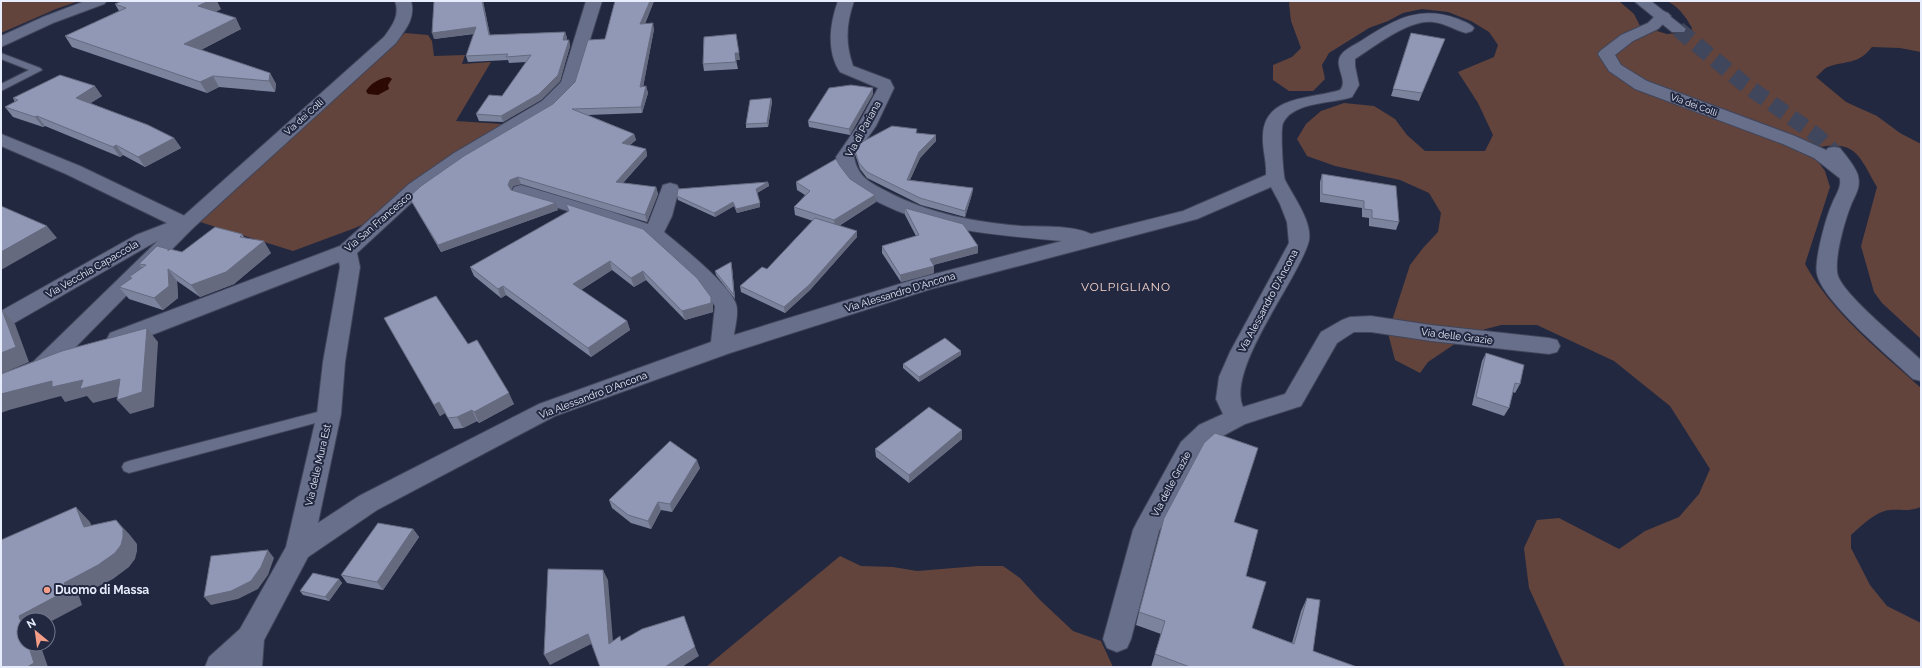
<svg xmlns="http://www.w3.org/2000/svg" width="1922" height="668" viewBox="0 0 1922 668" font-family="Raleway,sans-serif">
	<rect width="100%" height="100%" fill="#222840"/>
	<path fill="#62443c" d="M1,1H79L56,9L1,33Z
		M1291,1H1619L1634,14L1640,26L1667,34L1691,32L1692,28C1686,17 1678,6 1667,1H1921V52L1900,48L1872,47C1858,65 1847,60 1828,67C1824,68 1820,74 1816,77L1846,102L1877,116L1900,133L1921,144V339L1882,303L1874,292L1861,246L1877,187C1858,154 1856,139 1813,148V155L1825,171L1830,187L1805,264C1833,314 1879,350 1921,388V507C1908,512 1903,509 1890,510C1876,511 1861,526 1851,535V548L1870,585L1887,606L1921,623V667H1565L1529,588L1524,548L1537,520L1559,518L1619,549L1645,531L1679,517L1699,494L1710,469L1670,406L1614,361L1537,325H1501L1471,333L1428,362L1420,373L1395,360L1388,333L1410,265L1423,248L1438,232L1441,213L1429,193L1400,180L1335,166L1307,156L1297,139L1306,124L1321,111L1344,103L1374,106L1395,119L1407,135L1425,151H1485L1493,135L1478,103L1458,72L1494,57L1498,45L1489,32L1471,21L1448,12L1422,9L1403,13L1388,21L1369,28L1329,53L1322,65L1325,79L1313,91H1289L1273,80V65L1292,57L1301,48L1291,21L1289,3Z
		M405,33L428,35L432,41L434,56L465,55L462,64L491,62L456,121L502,124V126L373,220L355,228L293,251L200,222Z
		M840,556L861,566L893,567L917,571L978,566H1003L1020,578L1040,600L1073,631L1101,641L1113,667H706Z"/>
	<path fill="#2d0903" d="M389,77L392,79L388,85L389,89L378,95L368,94L366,91C371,83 380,78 389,77Z"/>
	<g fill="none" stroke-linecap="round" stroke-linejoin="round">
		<path stroke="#40465c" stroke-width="16" stroke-dasharray="16 8" stroke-linecap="butt" d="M1678,29L1743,83L1816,135L1834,152"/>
		<defs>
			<path id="service" d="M1,53L40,68L42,70L1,91V84L29,70L1,59Z
				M329,409L334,410L336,414L334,418L129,473L124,471L122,467L124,463L129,461Z"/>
			<path id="minor" d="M586,1H602L575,88L554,109L466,161L423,192L357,253L360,267L345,362L341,414L318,523L359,496L539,404L711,342L715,306L700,286L646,237L595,219L514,195L512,191L514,187L521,185L528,187L609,211L648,224L663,185L670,183L677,185L679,189L672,216L664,232C681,246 730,285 736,304C739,312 735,327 734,335L919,278L1062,241C999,235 938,232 880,203C859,193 840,182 836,157L858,125L878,88L840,72C826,51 830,23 838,1H854C846,24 845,43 853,66L890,80L894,88L876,126L854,157C858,178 871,183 888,192C930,214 975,222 1021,226C1041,227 1073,225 1091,234L1183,211L1266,175C1267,162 1262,149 1263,135C1264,95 1313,99 1340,90C1349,80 1333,66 1341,55C1346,48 1357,44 1364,39C1396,19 1420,5 1458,19C1464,22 1470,23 1474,28L1472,31L1466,33C1455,30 1445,23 1433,22C1409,19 1375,46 1355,59V66L1359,85L1352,97C1332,104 1294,101 1283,123C1280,130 1283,174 1285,180C1293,196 1315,225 1308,244C1296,282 1226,370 1243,407L1285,394L1321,332L1342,320L1350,317L1371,316L1431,325L1549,338L1557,340L1560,346L1557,352L1549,354L1431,341L1371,332H1354L1337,343L1301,406L1245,424L1217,439L1199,456L1159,531L1131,639L1127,648L1117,652L1107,648L1103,639L1133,530L1137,522L1181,442L1199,425L1223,414L1216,399L1219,377L1230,352L1289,243L1287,222L1280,204L1271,187L1197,219L931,289L730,353L555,416L377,510L308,557L264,640L262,667H205L209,657L240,629L286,547L317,414L323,362L340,267L339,262L126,345L118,347L110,345L107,339L110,333L340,246L409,184L454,153L542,101L561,82Z
				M1663,11L1668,13L1671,16L1658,29L1633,41L1615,55L1621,65L1647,81L1795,136L1826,150L1856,172L1858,176L1856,180L1849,182L1842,180L1814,158L1783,144L1635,89L1609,71L1598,54L1600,51L1621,35L1648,23L1658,13Z
				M1,134L80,166L193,220L196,224L193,228L171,234L150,245L9,326L1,329V311L136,235L167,223L66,174L1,146Z"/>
			<path id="tertiary" d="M85,1H107L104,4L53,23L1,47V36L43,17Z
				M395,1H411C416,18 405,30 396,43L193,228L49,374L1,393V375L33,362L179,220L384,37C393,25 400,15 395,1Z
				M1634,1H1651L1686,29L1684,32H1672Z
				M1834,147L1840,148C1846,156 1856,167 1858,176C1861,188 1855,195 1851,205C1845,220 1833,261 1838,276C1845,296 1903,343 1921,360V381L1913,379C1891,358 1823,302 1817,274C1814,261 1826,217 1832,204C1836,194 1843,186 1839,175C1836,167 1829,159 1825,152L1828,148Z"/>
		</defs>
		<use href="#service" stroke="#41455a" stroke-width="2"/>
		<use href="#minor" stroke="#41455a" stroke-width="2"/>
		<use href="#tertiary" stroke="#41455a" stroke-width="2"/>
		<use href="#service" fill="#676f8b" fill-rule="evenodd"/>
		<use href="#minor" fill="#676f8b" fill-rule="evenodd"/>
		<use href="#tertiary" fill="#676f8b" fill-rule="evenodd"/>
	</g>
	<path fill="#7c839d" d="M483,1L490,35L565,32L567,38L566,40H569L570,46L560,81L541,100L503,122L479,121L476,114L502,96L526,62L509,63L508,60L468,62L466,56L474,34L434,39Z
		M615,1H654L645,24L654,29L643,87L646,86L648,93L642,113L588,115L634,134L636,140L630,145L646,149L647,156L623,183L656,187L658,194L647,222L521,184L513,186L511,190L558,210L441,252L413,204L409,197L553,104L575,82L605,39Z
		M115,4L221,9L215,12L241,29L201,50L270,73L276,84L275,92L219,87L207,93L72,47L65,36L119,11Z
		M1411,33L1442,46L1419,101L1391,96Z
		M704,37L740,60H736L738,69L704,71L703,64Z
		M873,88V94L850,135L809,127L808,121Z
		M102,96L90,103L174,138L181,148L145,167L123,155L120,157L45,126L43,127L13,117L5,107L15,102L13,98Z
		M771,98L772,102L768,127L746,128V124Z
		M918,133L936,135V141L920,158L910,180L973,188L972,194L965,217L921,205L867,178L860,169L856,157L855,151Z
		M840,166L850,179L876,202L839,226L857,231V237L810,290L785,313L741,292L740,286L767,269L813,221L795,215L794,207L805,195L797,190L796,182Z
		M1322,174L1399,222L1396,230L1369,226V218L1362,217V208L1320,202V182Z
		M768,182L769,186L757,193L760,207L737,213L734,206L715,217L678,200L677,196Z
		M566,204L711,297L713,306V312L685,320L646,280L634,287L612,270L581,290L627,321L630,330L591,357L506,295L501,298L474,276L470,267L569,211Z
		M905,208L978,253L933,265L934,273L901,282L882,253V246L916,236L905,215Z
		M242,234L244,237L271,253L234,284L200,297L177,281L178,298L163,310L129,299L119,287L131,279L129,277L142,268L139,264L169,250L182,252Z
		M731,262L732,267L735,299L716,275L715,271Z
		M384,318L468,344L514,404L479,423L477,421L463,428L454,429L445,413L440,416Z
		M1486,353L1520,384L1515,393L1513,392L1509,408L1504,416L1472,405L1482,361Z
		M961,355L919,382L903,368V364Z
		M962,430V439L909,483L876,457L875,449Z
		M700,468L672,512L661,510L651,529L631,523L612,508L609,500Z
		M1234,522L1246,576L1252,628L1292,643L1301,611L1307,598L1313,651L1357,667H1151L1161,634L1136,625L1139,612Z
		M413,529L419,537L383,590L347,583L341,575Z
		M339,579L342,583L329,601L303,595L300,591Z"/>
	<path fill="#656a7f" d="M209,1H217L221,9L204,17L198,6Z
		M482,1H483L491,41L489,35Z
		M650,1H654L642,30L640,24Z
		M236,18L241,29L191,55L184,44Z
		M653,23L654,29L642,93L640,87Z
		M476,27L478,33L434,39L432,33Z
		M565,32L567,38L565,46L563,40Z
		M569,40L570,46L560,81L541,100L503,122L501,116Z
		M735,53H739L740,60H736Z
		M270,73L276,84L275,92L269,81Z
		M213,76L219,87L207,93L200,82Z
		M95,86L102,96L83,108L76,98Z
		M646,86L648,93L642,113L641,107Z
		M873,88V94L850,135L849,129Z
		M771,98L772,102L768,127L767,123Z
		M37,116L45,126L43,127L35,117Z
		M634,134L636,140L624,150L622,143Z
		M936,135V141L920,158L907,186V180L919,152Z
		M174,138L181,148L145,167L138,157Z
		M116,145L123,155L120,157L113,147Z
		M646,149L647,156L618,188L616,182Z
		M518,177L521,184L513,186L511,192L508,185L510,180Z
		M768,182L769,186L757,193L756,189Z
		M656,187L658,194L647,222L645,215Z
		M973,188L972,194L965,217V211Z
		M875,195L876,202L835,228L834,220Z
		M733,202L734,206L715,217L714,213Z
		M556,203L558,210L441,252L438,245Z
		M760,203V207L737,213L736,209Z
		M47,226L57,238L1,270V252Z
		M857,231V237L810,290L785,313L784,307Z
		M264,241L271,253L234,284L200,297L191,285Z
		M978,246V253L930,266V259Z
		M610,261L612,270L576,293L573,284Z
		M731,262L732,267L735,299L734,295Z
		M934,266V273L901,282L900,275Z
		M168,269L177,281L178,298L163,310L154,298Z
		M643,271L646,280L634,287L631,278Z
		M503,286L506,295L501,298L498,289Z
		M711,297L713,306V312L685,320L682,311Z
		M2,310L15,324L29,362L1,374Z
		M627,321L630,330L591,357L588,348Z
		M147,328L158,342L154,407L130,414L117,400Z
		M961,351V355L919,382V377Z
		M120,379L132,393L93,403L87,396L65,402L61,396L9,410L1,413V394L52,381Z
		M509,393L514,404L479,423L474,412Z
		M439,402L445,413L440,416L434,405Z
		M472,410L477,421L463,428L457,417Z
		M962,430V439L909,483V475Z
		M697,460L700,468L672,512L670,504Z
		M658,502L661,510L651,529L648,521Z
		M76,507L90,522L98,541L84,527Z
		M116,520L130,535L137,544V551L135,559L129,567L113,579L79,596L82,605L48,623V620H24V632L19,616L64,583Z
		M413,529L419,537L383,590L377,582Z
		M268,550L274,558L268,575L258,589L238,599L211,605L204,597Z
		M603,570L608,580L614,654L609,644Z
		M339,579L342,583L329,601L325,597Z
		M588,634L593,643L550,665L544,655Z
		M28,644H40L48,667H27Z
		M695,647L699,656L682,667H665Z"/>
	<path fill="#9098b6" stroke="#656a7f" d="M122,1H209L198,6L236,18L184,44L270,73L269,81L213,76L200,82L65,36L126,8L115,4Z
		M434,1H482L489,35L565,32L563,40H569L558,75L539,94L501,116L476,114L489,95L502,96L531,55L506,57L508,54L466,56L476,27L432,33Z
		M615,1H650L640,24L653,23L640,87L646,86L641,107L572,109L634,134L622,143L646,149L616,182L656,187L645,215L518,177L510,180L508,185L511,190L556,203L438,245L409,197L421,186L464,156L553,104L575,82L588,40L605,39Z
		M1411,33L1445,39L1422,93L1393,89Z
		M736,34L739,53H735L736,62L703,64L704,37Z
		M60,75L95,86L76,98L148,125L174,138L138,157L116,145L113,147L37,116L35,117L5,107L18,100L13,98Z
		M851,85L873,88L849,129L808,121L829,88Z
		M771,98L767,123L746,124L750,100Z
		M892,126L917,129L916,133L936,135L919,152L907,180L973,188L965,211L920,198L867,172L859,163L855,151L862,142Z
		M836,159L840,166L850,179L875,195L834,220L794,207L810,191L796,182Z
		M1322,174L1396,186L1399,222L1372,218V210L1364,209V201L1322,194Z
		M768,182L756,189L760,203L736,209L733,202L714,213L677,196L678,189Z
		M566,204L643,229L697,278L711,297V303L682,311L643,271L631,278L610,261L573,284L627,321L588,348L503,286L498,289L470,267L569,211Z
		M1,206L47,226L1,252Z
		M905,208L963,224L978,246L930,259L934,266L900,275L882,246L919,235Z
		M815,218L857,231L809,285L784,307L740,286L762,267L767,269Z
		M215,227L242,234L240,237L264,241L226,272L191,285L168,269L169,286L154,298L119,287L132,278L129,277L146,265L139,264L157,246L168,249V251L170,249L182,252Z
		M731,262L734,295L715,271Z
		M436,296L468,344L477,340L509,393L474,412L472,410L457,417L448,418L439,402L434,405L384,318Z
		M1,310H2L16,347L1,353Z
		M147,328L142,392L117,400L120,379L80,389L83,380L52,387V381L1,394V374L62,351Z
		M945,338L961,351L919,377L903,364Z
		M1486,353L1524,365L1520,384L1515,383L1509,408L1476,397Z
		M929,407L962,430L909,475L875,449Z
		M1215,433L1258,448L1234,522L1258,530L1246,576L1266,582L1252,628L1294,644L1307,598L1320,600L1313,651L1357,667H1190L1155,654L1165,621L1139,612L1164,518L1204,443Z
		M670,441L697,460L670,504L658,502L648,521L628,515L609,500Z
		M76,507L84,527L116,520L123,529V537L121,545L115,553L98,565L64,583L66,591L19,616L24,632V644H28L34,663L27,667H1V540Z
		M378,523L413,529L377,582L341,575Z
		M268,550L261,567L251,581L231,591L204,597L211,556Z
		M548,569L603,570L609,644L620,636L621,641L642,629L684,616L695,647L665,667H600L588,634L544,655Z
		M313,573L339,579L325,597L300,591Z
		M222,664L221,667H218Z"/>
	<circle fill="#f49e88" stroke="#222840" stroke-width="1.5" cx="47" cy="590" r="4"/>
	<g text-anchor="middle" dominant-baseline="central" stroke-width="4" stroke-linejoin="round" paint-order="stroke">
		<g font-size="9" fill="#e8edfd" stroke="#222840">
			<text transform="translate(1694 105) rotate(20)">Via dei Colli</text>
			<text transform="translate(304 117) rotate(-42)">Via dei Colli</text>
		</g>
		<g font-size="10" fill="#e8edfd" stroke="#222840">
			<text transform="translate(863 129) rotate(-61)">Via di Pariana</text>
			<text transform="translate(378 222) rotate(-41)">Via San Francesco</text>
			<text transform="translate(92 269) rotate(-30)">Via Vecchia Capaccola</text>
			<text transform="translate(900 292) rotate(-17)">Via Alessandro D'Ancona</text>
			<text transform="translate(1268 301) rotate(-62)">Via Alessandro D'Ancona</text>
			<text transform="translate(1457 336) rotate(7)">Via delle Grazie</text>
			<text transform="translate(593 395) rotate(-21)">Via Alessandro D'Ancona</text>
			<text transform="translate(318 465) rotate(-77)">Via delle Mura Est</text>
			<text transform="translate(1171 484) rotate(-62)">Via delle Grazie</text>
		</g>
		<g font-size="12" letter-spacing="1" fill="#f5d3ca" stroke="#222840">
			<text x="1126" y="287">VOLPIGLIANO</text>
		</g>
		<g font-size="12" font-weight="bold" fill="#e8edfd" stroke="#222840" text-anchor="start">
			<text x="55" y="590">Duomo di Massa</text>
		</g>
	</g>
	<rect width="1922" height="668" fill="none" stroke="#e8edfd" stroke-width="4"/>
	<g transform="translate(36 632) rotate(331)"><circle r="19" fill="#222840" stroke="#71778c"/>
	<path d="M0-3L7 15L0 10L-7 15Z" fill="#f49e88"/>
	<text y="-6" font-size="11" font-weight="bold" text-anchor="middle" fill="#e8edfd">N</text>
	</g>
</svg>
